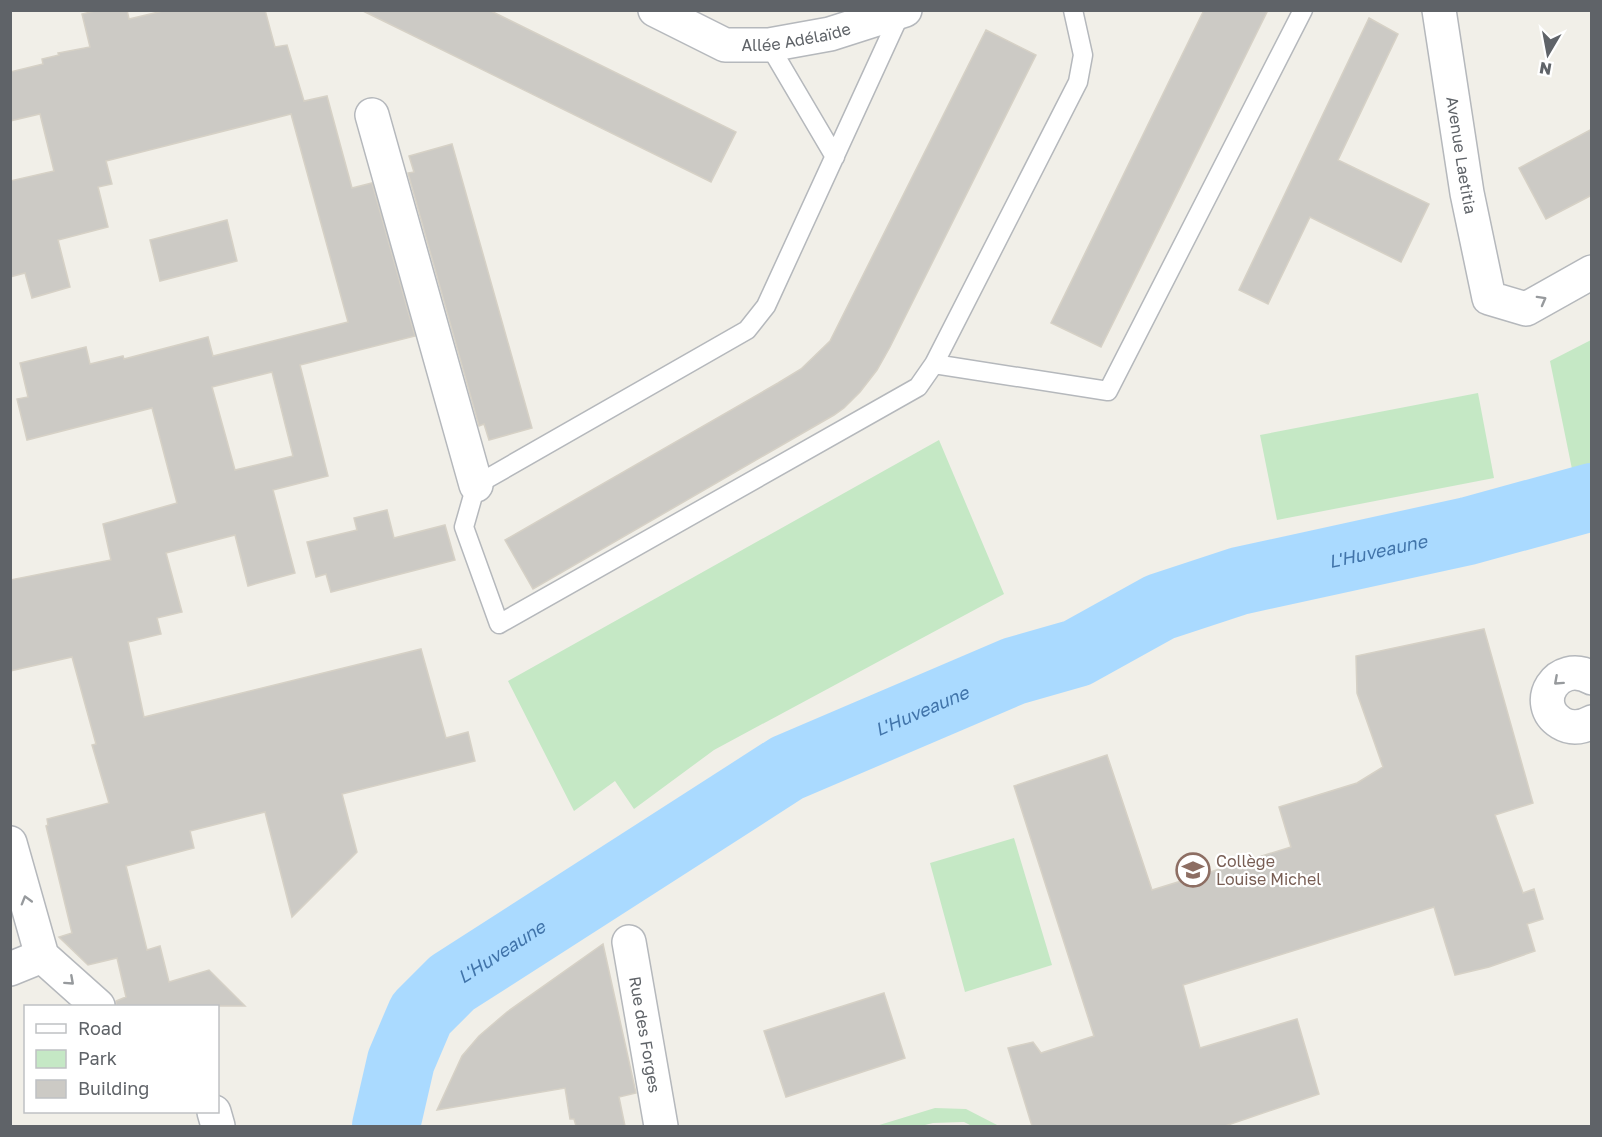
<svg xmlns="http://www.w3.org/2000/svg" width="1602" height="1137" viewBox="0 0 1602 1137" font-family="'Golos Text',sans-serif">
	<rect width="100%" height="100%" fill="#f1efe8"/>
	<path fill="#c5e8c5" d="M1591,340V465L1572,469L1550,361Z
		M1478,393L1494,478L1277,520L1260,435Z
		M939,440L1004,594L714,750L634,809L615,781L574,811L508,681Z
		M1014,838L1052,965L965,992L930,863Z
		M935,1108L966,1109L999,1126H972L964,1122L933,1123L921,1126H876Z"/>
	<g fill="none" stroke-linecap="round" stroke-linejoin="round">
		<path stroke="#aadaff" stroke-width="68" id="s1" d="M386,1126L401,1061L421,1014L452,983L787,768L1014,671L1077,653L1160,607L1239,581L1468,531L1592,497"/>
	</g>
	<path fill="#cccac5" stroke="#d6d1c6" stroke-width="1.5" fill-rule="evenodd" d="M99,10H127L129,19L167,10H265L275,47L287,45L304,101L327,96L352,188L372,183L415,336L300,365L328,476L273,490L295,573L248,586L235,535L166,553L182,612L157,618L161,634L128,642L144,717L421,649L446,738L468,732L475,761L342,794L357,852L292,917L265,812L190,831L194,848L126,866L147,950L160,946L169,982L209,970L245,1006H116V1001L126,997L117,958L88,965L59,937L72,933L46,826L48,825L47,819L109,803L92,745L96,744L72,657L10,671V580L111,560L103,524L177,503L152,408L27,440L17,399L28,397L20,363L86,347L90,364L123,356L124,359L208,337L213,356L348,322L291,114L106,161L112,184L98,187L108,227L58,240L70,287L32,298L25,273L10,277V181L54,171L40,114L10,121V72L43,64L42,59L59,55L58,53L90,47L82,14ZM272,372L293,456L235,470L212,387Z
		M361,10H489L736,132L711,182Z
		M1204,10H1268L1101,347L1051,323Z
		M1369,18L1398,34L1338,160L1429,204L1401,262L1310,217L1268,304L1239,290Z
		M986,30L1036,55L890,347L877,370L860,392L844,408L834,415L533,589L505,540L778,383L801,369L830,341Z
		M1592,129V195L1546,219L1519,168Z
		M452,144L532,428L489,440L484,424L479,426L408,173L414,172L409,156Z
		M227,220L237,261L160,281L150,240Z
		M387,510L394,538L445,525L455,560L331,592L326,574L316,577L307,542L357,530L354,518Z
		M1484,629L1533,803L1495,815L1523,893L1534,889L1543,919L1527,924L1535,951L1489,967L1455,975L1434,907L1183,985L1200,1048L1297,1019L1319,1094L1225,1126H1032L1008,1048L1033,1042L1041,1053L1094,1036L1014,786L1107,755L1152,890L1291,847L1279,807L1357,783L1383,767L1357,693L1356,656Z
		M603,944L636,1093L619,1097L625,1126H576L574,1119H570L565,1088L437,1110L462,1056L479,1036L507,1012Z
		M884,993L905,1058L786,1097L764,1031Z"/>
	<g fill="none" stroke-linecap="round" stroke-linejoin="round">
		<defs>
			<path id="lane" d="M901,12L766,306L747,330L476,485L464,527L499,624L918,387L934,364L1078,82L1083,55L1073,10
				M769,45L835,157
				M934,364L1108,391L1303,10"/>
			<g id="street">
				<path id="s2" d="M655,10L725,45H769L830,34L905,10"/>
				<path id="s3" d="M1439,10L1467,193L1489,298L1526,309L1592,272"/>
				<path d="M372,115L476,485"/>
				<path d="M1592,678C1557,658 1530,704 1561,723C1571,729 1581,728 1592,722"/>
				<path d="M10,843L42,956L98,1006"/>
				<path id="s4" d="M629,942L661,1126"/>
				<path d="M10,969L42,956"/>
				<path d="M214,1112L218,1126"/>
			</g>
		</defs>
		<use href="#lane" stroke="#b5b8bc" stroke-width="21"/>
		<use href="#street" stroke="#b5b8bc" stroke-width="36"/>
		<use href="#lane" stroke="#fff" stroke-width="18"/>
		<use href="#street" stroke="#fff" stroke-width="33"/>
	</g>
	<defs><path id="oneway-chevron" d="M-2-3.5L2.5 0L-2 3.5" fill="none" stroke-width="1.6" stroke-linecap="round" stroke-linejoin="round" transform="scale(1.5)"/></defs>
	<g stroke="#979a9d">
		<use href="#oneway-chevron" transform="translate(1542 300) rotate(-29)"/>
		<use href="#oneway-chevron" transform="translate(1558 681) rotate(138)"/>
		<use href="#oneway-chevron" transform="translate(26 900) rotate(-106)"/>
		<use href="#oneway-chevron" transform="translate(70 981) rotate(42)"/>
	</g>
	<defs>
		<symbol id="school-ring" viewBox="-11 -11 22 22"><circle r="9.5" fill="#fff" stroke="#8d6e63" stroke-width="1.5"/><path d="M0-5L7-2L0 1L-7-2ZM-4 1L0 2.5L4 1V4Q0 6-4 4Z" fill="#8d6e63"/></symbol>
	</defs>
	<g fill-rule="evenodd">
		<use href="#school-ring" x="1174" y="851" width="38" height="38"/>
	</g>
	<g text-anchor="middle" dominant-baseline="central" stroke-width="4.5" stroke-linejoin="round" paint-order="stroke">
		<g font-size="16" fill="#5f6368" stroke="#fff">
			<text stroke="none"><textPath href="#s2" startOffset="150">Allée Adélaïde</textPath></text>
			<text stroke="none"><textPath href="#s3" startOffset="147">Avenue Laetitia</textPath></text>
			<text stroke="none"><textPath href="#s4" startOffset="94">Rue des Forges</textPath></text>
		</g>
		<g font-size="16" fill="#785e54" stroke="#fff" text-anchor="start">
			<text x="1216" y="861">Collège<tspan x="1216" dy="18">Louise Michel</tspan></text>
		</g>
		<g font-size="18" font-style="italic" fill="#4174aa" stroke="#fff">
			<text stroke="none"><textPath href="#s1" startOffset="1192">L'Huveaune</textPath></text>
			<text stroke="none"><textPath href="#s1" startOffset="706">L'Huveaune</textPath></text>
			<text stroke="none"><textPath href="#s1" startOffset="220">L'Huveaune</textPath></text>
		</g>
	</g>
	<rect width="1602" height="1137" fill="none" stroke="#5f6368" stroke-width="24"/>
	<rect x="24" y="1005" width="195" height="108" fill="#ffffff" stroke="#bfc1c3" stroke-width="1.5"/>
	<rect x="36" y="1024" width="30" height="9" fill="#ffffff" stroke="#bfc1c3" stroke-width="1.5"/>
	<text x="78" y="1035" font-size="18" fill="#5f6368">Road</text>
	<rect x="36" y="1050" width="30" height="18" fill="#c5e8c5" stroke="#bfc1c3" stroke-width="1.5"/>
	<text x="78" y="1065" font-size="18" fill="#5f6368">Park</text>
	<rect x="36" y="1080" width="30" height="18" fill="#cccac5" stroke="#bfc1c3" stroke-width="1.5"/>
	<text x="78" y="1095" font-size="18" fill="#5f6368">Building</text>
	<g transform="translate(1548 54) rotate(190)" stroke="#ffffff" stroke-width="4.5" paint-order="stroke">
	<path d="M0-4.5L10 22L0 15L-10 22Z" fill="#5f6368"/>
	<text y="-9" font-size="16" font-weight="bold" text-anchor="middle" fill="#5f6368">N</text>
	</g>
</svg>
